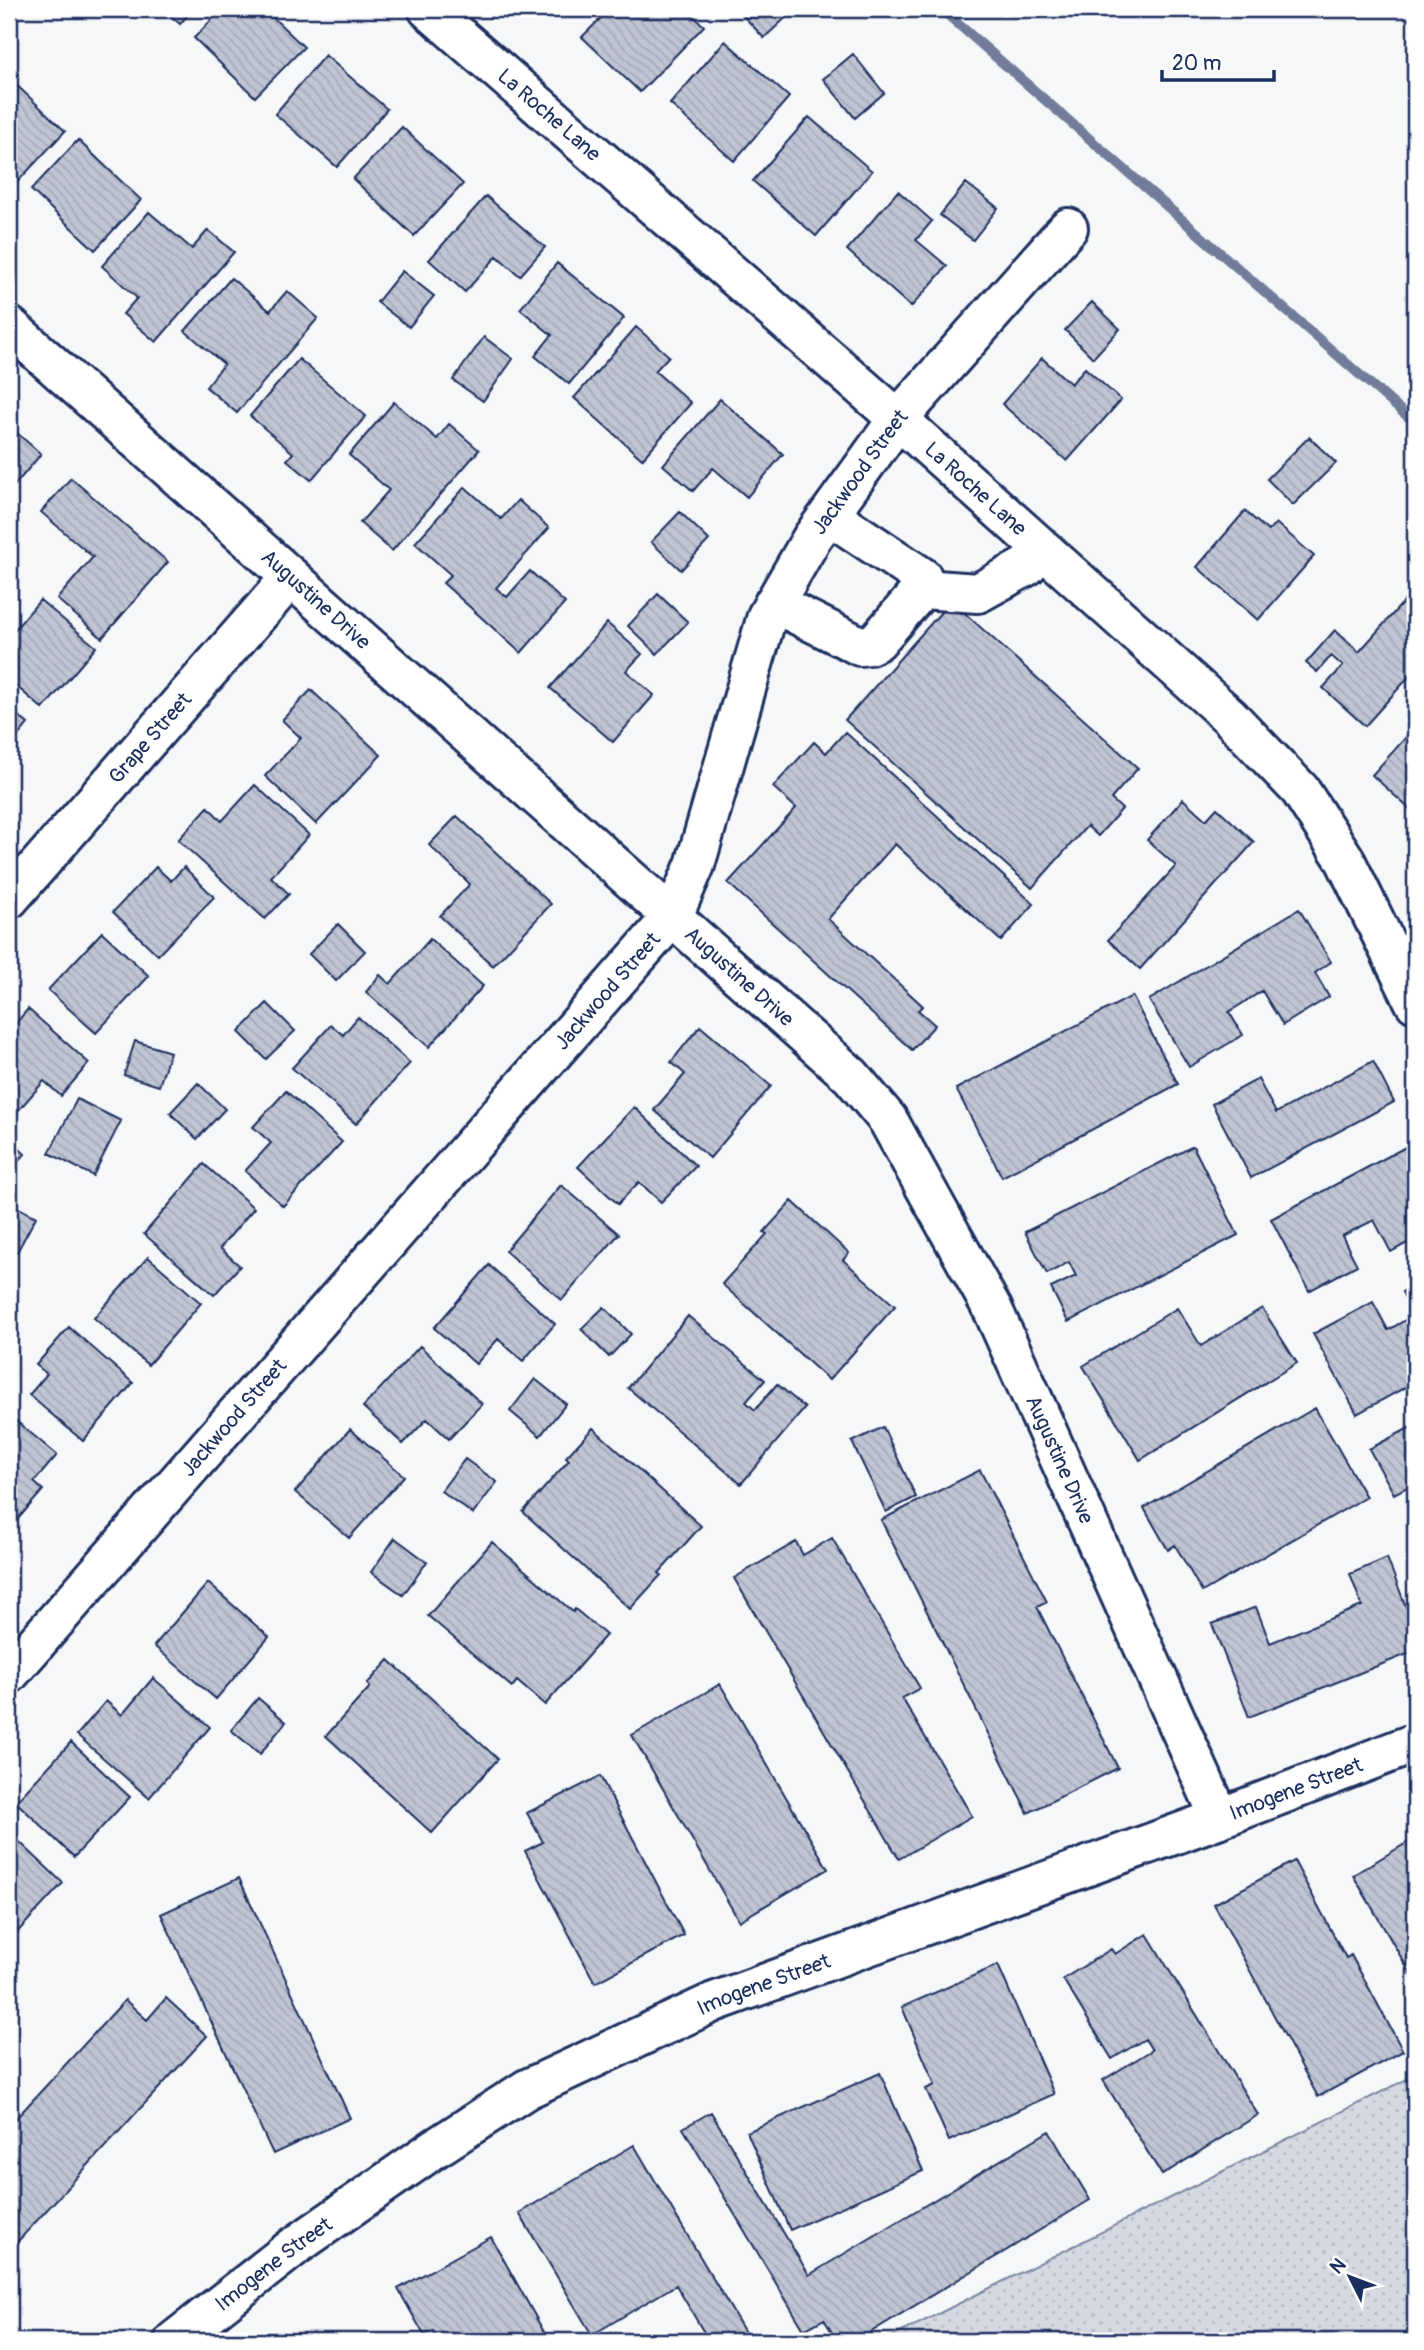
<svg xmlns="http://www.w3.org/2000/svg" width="1424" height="2350" viewBox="0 0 1424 2350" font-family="Pangolin,sans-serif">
	<defs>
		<pattern id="grass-dots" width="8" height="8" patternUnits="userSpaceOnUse" patternTransform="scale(1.75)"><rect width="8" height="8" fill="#d6d9e2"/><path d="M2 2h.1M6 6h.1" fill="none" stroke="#b7bbc4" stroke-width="1.8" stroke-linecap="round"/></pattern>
		<pattern id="building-back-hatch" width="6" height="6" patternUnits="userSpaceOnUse" patternTransform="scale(1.75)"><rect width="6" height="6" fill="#c0c4d3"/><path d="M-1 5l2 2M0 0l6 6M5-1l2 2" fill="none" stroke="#a4a9b8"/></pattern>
	</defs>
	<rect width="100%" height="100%" fill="#f6f7f9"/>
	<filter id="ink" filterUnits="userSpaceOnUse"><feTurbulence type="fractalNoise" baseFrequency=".0143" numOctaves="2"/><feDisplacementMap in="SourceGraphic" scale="14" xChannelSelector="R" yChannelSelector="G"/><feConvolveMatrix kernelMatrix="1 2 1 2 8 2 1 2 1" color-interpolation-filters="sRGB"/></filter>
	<g filter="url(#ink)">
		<path fill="url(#grass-dots)" stroke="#7884a0" stroke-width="2" d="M1415,2075V2341H884Z"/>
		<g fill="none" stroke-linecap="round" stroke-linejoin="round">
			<path stroke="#707c99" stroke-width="10" d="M941,9L1415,423"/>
		</g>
		<path fill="url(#building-back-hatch)" stroke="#1b2f5e" stroke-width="2" d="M163,9H193L180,24Z
			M222,9H264L304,47L255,97L194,38Z
			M610,9H686L704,26L640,92L582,37Z
			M737,9H790L793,11L764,38Z
			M725,41L789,97L734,161L670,104Z
			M853,54L884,93L855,118L823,79Z
			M325,55L387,109L337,167L275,114Z
			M9,78L65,131L9,191Z
			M809,117L872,171L816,236L753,181Z
			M402,127L463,184L414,236L353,179Z
			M78,140L141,200L95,250L31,190Z
			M966,183L998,208L973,240L940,215Z
			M898,191L932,221L916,240L947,266L911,307L847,250Z
			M486,196L545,247L520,276L497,256L465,292L429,260Z
			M149,212L192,249L208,230L234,252L156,342L123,314L137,298L102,266Z
			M557,263L624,318L569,384L535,356L552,335L520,309Z
			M402,271L434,296L409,327L377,302Z
			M231,278L270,311L287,291L318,318L237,413L206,387L224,364L185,331Z
			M1092,302L1120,329L1093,358L1065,330Z
			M636,327L669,356L655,371L691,403L642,459L574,398Z
			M484,337L513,359L483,401L453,380Z
			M1042,358L1071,384L1085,368L1121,400L1067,461L1002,404Z
			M299,359L366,416L311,480L287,460L293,453L250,416Z
			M720,399L783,454L747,497L713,468L693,491L663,465Z
			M394,402L437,439L449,424L479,450L392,551L360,523L389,490L349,455Z
			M9,426L41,454L9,492Z
			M1309,437L1336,463L1293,505L1267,479Z
			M71,478L168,562L102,638L57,599L93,557L41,512Z
			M465,487L501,519L518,500L549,528L496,588L507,597L530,571L565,603L521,653L443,583L451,575L415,543Z
			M1245,511L1268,531L1276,523L1314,556L1258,620L1197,567Z
			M680,512L709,540L681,570L651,542Z
			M1415,589V670L1365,726L1323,688L1343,666L1331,656L1317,672L1306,663L1335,630L1359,652Z
			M658,594L688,622L657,654L628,626Z
			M40,600L96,647L43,709L9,680V636Z
			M951,601L1138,768L1111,799L1122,809L1098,836L1087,826L1032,888L845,720Z
			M607,623L642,654L626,671L654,695L613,742L550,688Z
			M311,690L381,755L316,824L265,776L301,738L282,720Z
			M9,708L28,724L9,747Z
			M1415,727V814L1372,775Z
			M845,732L1034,904L1001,941L895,844L828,919L923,1006L918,1010L935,1025L912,1050L728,883L796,808L773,787L814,742L826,753Z
			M255,785L309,835L271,877L289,894L265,919L178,840L208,807L222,821Z
			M1183,799L1206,820L1217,808L1254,842L1140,969L1108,940L1176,866L1147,840Z
			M457,816L551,904L493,966L440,916L470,884L429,845Z
			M156,867L171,881L184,867L214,897L158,955L113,912Z
			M1299,909L1331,962L1315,973L1329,997L1283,1025L1262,991L1229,1012L1243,1035L1189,1067L1149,1000Z
			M338,924L365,951L336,981L309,954Z
			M102,932L149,976L96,1033L48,990Z
			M430,939L483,986L429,1047L366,992L380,975L390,984Z
			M1132,996L1178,1084L1002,1177L956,1089Z
			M267,1003L295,1031L266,1059L239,1032Z
			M28,1009L89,1063L61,1096L44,1081L17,1112L9,1104V1031Z
			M358,1017L410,1063L356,1124L292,1068L331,1025L343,1035Z
			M700,1026L771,1086L710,1158L654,1110L685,1074L671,1062Z
			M135,1041L170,1052L159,1086L124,1075Z
			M1373,1061L1394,1102L1251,1178L1212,1104L1258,1079L1276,1113Z
			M198,1083L225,1109L197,1139L170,1113Z
			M286,1091L342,1142L283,1206L245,1171L271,1143L253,1127Z
			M77,1099L121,1121L93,1176L49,1153Z
			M634,1107L696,1166L661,1202L639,1182L618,1204L578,1167Z
			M9,1139L25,1154L9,1172Z
			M1415,1142V1239L1391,1252L1374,1220L1342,1236L1357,1265L1309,1291L1271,1219Z
			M1193,1146L1238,1235L1068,1322L1051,1288L1076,1276L1069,1262L1047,1274L1025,1232Z
			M204,1164L254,1208L220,1248L240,1266L214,1295L144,1234Z
			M561,1185L619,1234L562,1300L505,1251Z
			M792,1201L849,1253L843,1260L895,1306L829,1380L722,1284L767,1234L764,1232Z
			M9,1203L36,1217L17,1252L9,1248Z
			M148,1257L201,1303L148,1365L94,1318Z
			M489,1265L555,1324L523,1361L498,1339L476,1364L434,1328Z
			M1415,1285V1382L1357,1414L1313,1334L1373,1302L1388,1330L1414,1315L1402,1292Z
			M604,1307L631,1334L609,1357L581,1329Z
			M1177,1308L1201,1346L1262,1308L1297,1363L1140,1460L1083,1366Z
			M688,1316L765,1380L746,1402L755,1410L777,1384L805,1408L741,1484L628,1388Z
			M69,1327L133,1383L83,1441L29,1395L47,1374L36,1365Z
			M420,1346L482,1404L449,1439L427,1419L403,1444L363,1407Z
			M535,1379L566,1404L540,1436L510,1411Z
			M1315,1408L1366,1497L1202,1592L1175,1545L1168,1550L1144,1508Z
			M9,1415L57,1455L34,1482L43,1490L11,1527L9,1526Z
			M1415,1425V1483L1394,1494L1369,1449Z
			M883,1427L916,1497L886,1512L852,1442Z
			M593,1428L701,1526L659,1573L661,1575L630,1609L523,1512L569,1460L566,1457Z
			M350,1429L404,1476L349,1538L295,1492Z
			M465,1459L497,1482L473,1514L441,1491Z
			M980,1470L1047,1602L1037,1607L1118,1768L1028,1813L881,1520Z
			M395,1538L427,1562L403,1595L371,1572Z
			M832,1538L920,1688L902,1698L972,1816L899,1859L734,1578L796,1542L803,1555Z
			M492,1542L573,1612L575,1609L606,1635L545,1705L517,1681L512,1687L428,1616Z
			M1387,1558L1415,1630V1651L1249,1717L1212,1624L1256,1607L1270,1643L1362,1606L1350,1574Z
			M208,1583L269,1637L216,1699L154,1646Z
			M389,1660L498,1759L432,1833L326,1736L370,1687L367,1684Z
			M153,1678L210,1727L149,1798L77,1735L106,1701L122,1715Z
			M720,1684L828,1869L739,1921L632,1735Z
			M258,1698L286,1722L260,1754L231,1730Z
			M71,1742L130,1797L74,1857L16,1802Z
			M600,1776L684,1935L595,1983L525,1851L543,1842L527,1813Z
			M9,1832L63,1883L10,1940L9,1939Z
			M1415,1838V1981L1353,1875Z
			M1294,1861L1346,1958L1351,1955L1403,2051L1318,2097L1214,1904Z
			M239,1878L350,2118L273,2154L161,1914Z
			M1147,1934L1258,2115L1162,2175L1103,2080L1152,2050L1145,2039L1112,2059L1063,1979L1111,1949L1115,1954Z
			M998,1965L1054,2094L949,2141L926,2089L935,2085L902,2007Z
			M166,1998L207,2036L9,2251V2126L125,2000L147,2020Z
			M880,2073L923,2171L790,2230L747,2132Z
			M711,2112L809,2275L1049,2131L1090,2200L856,2341H837L824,2319L804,2330L683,2128Z
			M634,2145L750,2341H709L676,2285L592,2335L519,2213Z
			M491,2237L549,2341H439L433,2331L424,2335L398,2289Z"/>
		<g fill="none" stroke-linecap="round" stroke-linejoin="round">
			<defs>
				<g id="minor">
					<path id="s1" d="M428,9L898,419L1229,716L1300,790L1344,858L1415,1003"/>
					<path id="s2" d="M9,326L851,1076L888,1120L993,1310L1220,1818"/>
					<path d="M922,589L978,593L1027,566L1041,548"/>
					<path d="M774,603L860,646L869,645L877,641L922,589V577L829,515"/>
					<path id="s3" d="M9,899L291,577"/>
					<path id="s4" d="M9,1674L673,916L695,865L767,616L812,538L898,419L1068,228"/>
					<path id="s5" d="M174,2341L295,2246L434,2149L527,2089L714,2002L1220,1818L1415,1743"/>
				</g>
			</defs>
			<use href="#minor" stroke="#1b2f5e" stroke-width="44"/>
			<use href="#minor" stroke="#fff" stroke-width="38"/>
		</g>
	</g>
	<g text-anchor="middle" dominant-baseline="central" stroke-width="7" stroke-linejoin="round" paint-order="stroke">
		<g font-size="21" fill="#1b2f5e" stroke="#fff">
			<text stroke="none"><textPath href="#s1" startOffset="161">La Roche Lane</textPath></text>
			<text stroke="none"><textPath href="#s4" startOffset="1494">Jackwood Street</textPath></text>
			<text stroke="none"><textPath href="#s1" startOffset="728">La Roche Lane</textPath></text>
			<text stroke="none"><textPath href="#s2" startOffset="411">Augustine Drive</textPath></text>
			<text stroke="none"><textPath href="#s3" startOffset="214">Grape Street</textPath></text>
			<text stroke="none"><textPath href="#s2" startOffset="978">Augustine Drive</textPath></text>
			<text stroke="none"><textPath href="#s4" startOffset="908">Jackwood Street</textPath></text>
			<text stroke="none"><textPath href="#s4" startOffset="341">Jackwood Street</textPath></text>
			<text stroke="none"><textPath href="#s2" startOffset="1566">Augustine Drive</textPath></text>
			<text stroke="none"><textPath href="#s5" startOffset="1260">Imogene Street</textPath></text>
			<text stroke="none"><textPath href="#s5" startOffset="693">Imogene Street</textPath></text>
			<text stroke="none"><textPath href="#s5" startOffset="126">Imogene Street</textPath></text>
		</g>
	</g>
	<rect width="1424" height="2350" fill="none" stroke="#fff" stroke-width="35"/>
	<rect x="18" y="18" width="1389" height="2315" fill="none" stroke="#1b2f5e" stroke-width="2.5" filter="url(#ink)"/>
	<g transform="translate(1350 2277) rotate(312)" stroke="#ffffff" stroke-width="5" paint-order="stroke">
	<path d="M0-5L12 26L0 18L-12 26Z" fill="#1b2f5e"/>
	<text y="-10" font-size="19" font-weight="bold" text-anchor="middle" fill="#1b2f5e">N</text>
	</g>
	<path d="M1162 70v10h112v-10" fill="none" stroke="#1b2f5e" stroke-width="3.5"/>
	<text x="1172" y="70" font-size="21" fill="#1b2f5e" stroke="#ffffff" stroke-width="5" paint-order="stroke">20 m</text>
</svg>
